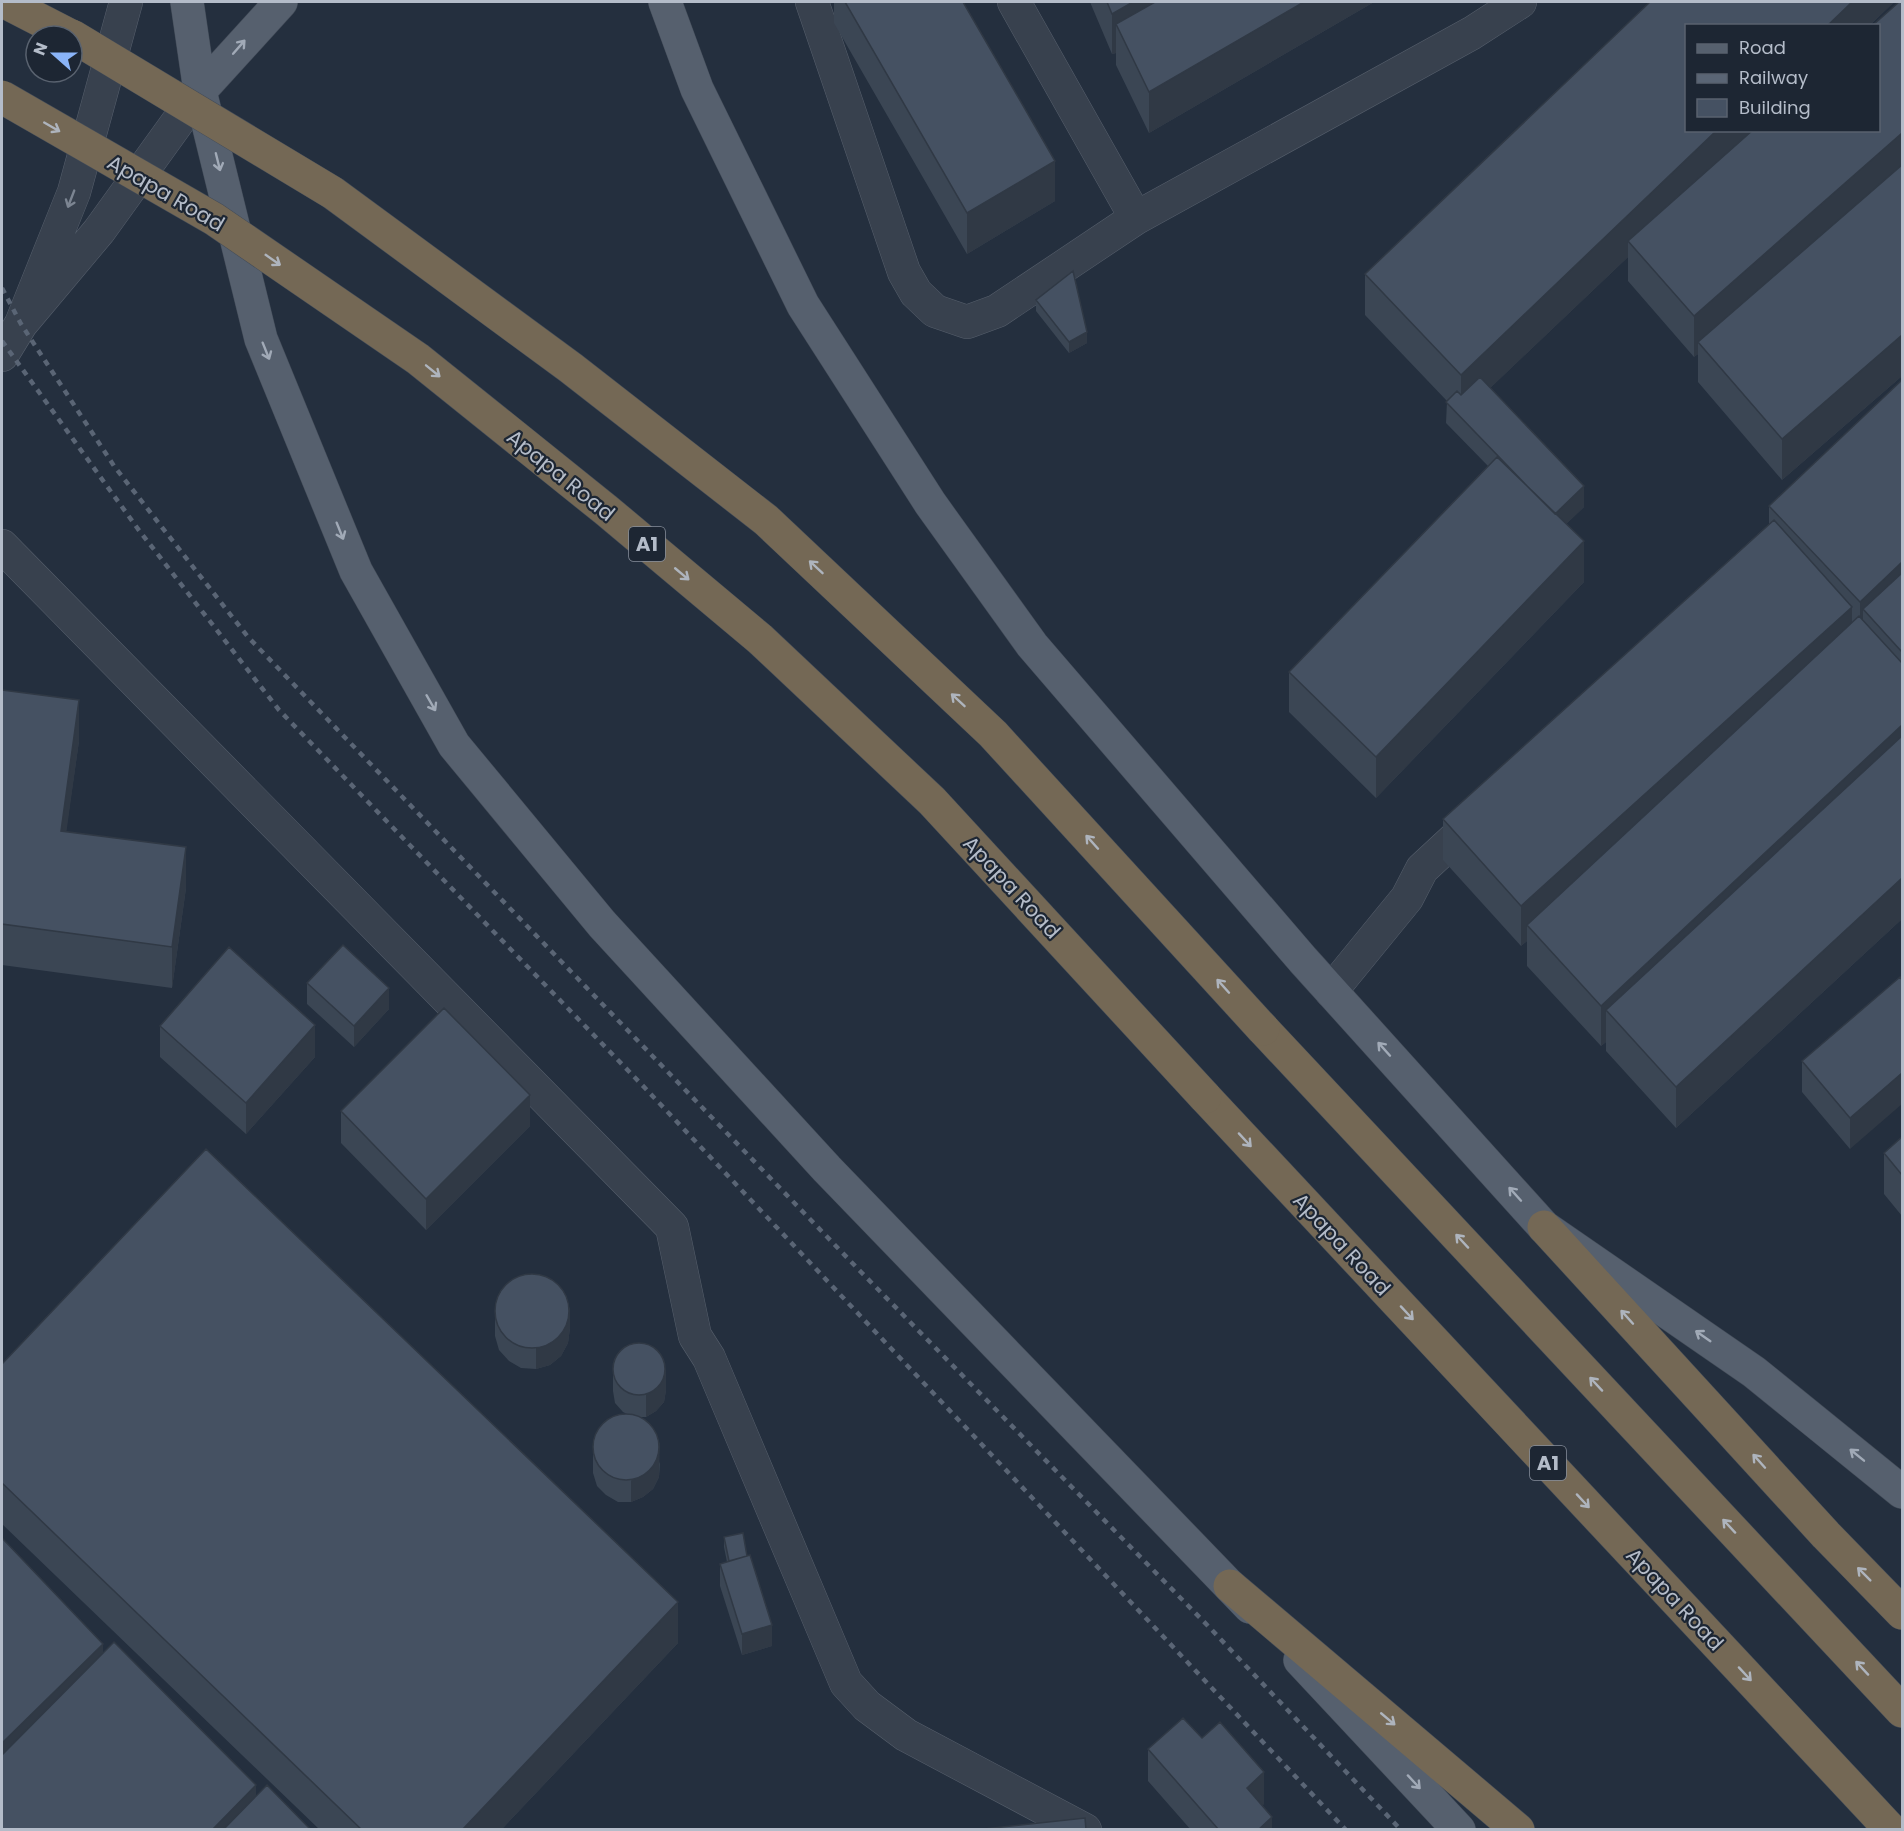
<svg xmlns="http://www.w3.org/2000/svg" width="1904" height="1831" viewBox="0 0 1904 1831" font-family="Poppins,sans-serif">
	<rect width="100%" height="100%" fill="#242f3e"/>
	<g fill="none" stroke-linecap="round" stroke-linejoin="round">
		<defs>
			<path id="minor" d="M812,2L904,272L916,293L935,311L967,322L997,311L1136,218L1472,33L1520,2
				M1014,2L1136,218
				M21,324L74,192L126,2
				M2,355L21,324L99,231L200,91
				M2,546L672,1227L695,1336L709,1358L846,1683L867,1706L906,1735L1085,1830
				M1331,991L1407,898L1422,869L1476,819"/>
			<path id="major" d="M187,2L200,91L261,339L356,571L454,745L602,924L827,1169L1250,1607
				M665,2L697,89L803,305L930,503L1032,645L1303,960L1544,1227L1754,1372L1902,1492
				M200,91L281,2
				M1300,1660L1459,1830"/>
			<path id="highway" d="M5,2L71,36
				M1263,1029L1902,1711
				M1205,1097L1891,1830
				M1544,1227L1826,1535L1902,1613
				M1230,1586L1518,1830"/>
		</defs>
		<use href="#minor" stroke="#565f6c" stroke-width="34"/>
		<use href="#major" stroke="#414a57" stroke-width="34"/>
		<use href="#highway" stroke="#434c59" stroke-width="34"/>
		<use href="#minor" stroke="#38414e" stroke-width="33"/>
		<use href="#major" stroke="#56606e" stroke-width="33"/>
		<use href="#highway" stroke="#746855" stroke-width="33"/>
		<path stroke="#5a6575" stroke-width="4.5" stroke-dasharray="6 6" stroke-linecap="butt" d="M2,288L21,324L114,466L248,637L861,1272L1210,1628L1401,1830
			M2,341L138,529L279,710L645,1088L1346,1830"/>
		<defs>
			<path id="highway-bridge" d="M72,36L333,193L571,368L766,520L993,734L1263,1029
				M2,97L214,219L418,359L606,510L760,639L932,801L1205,1097"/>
		</defs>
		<use href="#highway-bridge" stroke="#434c59" stroke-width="34" stroke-linecap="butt"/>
		<use href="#highway-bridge" stroke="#746855" stroke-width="33"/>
	</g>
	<path fill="#3b4654" d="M834,2H963L1055,201L967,254L834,23Z
		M1090,2H1374L1149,133L1116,65V53L1112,54Z
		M1650,2H1894L1869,26H1686L1878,130L1902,2V376L1782,480L1698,382V354L1694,357L1628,281V257L1490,388L1584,507L1566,524L1584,582L1376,798L1289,712V672L1488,466L1446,423L1447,401L1365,315V274Z
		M1036,300L1087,343L1069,353L1036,311Z
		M1902,380V919L1676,1128L1606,1051V1042L1601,1046L1527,966V941L1521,946L1443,860V819L1769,524V506Z
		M2,690L79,741L66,831L186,888L172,988L2,965Z
		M1902,980L1850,1149L1802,1092V1061Z
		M307,983L389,1009L354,1047L307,1004Z
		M160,1026L315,1057L246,1134L160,1057Z
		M341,1111L530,1126L426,1230L341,1143Z
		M1902,1137V1216L1884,1194V1153Z
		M495,1315L570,1328L568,1343L561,1356L550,1365L536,1369L521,1368L509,1361L499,1350L495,1336Z
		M2,1364L678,1643L501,1830H320L2,1524Z
		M613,1369L666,1390L664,1402L656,1411L646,1417H640L660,1464L659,1477L653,1489L643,1497L631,1502H618L606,1495L597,1486L593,1473V1452L627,1414L623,1412L615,1403L613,1391Z
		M724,1537L747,1556L772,1646L742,1655L720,1586V1564L727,1562L724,1547Z
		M1148,1749L1264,1804L1262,1805L1272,1830H1191L1148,1781Z"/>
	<path fill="#303945" d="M1133,2H1203L1116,24V53L1112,54V14Z
		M1304,2H1374L1149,133V92Z
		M1852,2H1894L1869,26H1827Z
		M1717,130H1760L1628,241V257L1461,416V375Z
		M1902,133V173L1698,342V354L1694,357V316Z
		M1055,161V201L967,254V213Z
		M1087,332V343L1069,353V342Z
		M1902,335V376L1782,480V439Z
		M1584,486V507L1554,536V515Z
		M1584,541V582L1376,798V757Z
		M1902,562V603L1863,609V640L1860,643V602Z
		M1852,607V647L1527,925V941L1521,946V906Z
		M79,700V741L61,871V831Z
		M1902,725V765L1606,1010V1042L1601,1046V1006Z
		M186,847V888L172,988V947Z
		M1902,878V919L1676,1128V1087Z
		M389,988V1009L354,1047V1026Z
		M315,1025V1057L246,1134V1103Z
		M1902,1073V1104L1850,1149V1118Z
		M530,1095V1126L426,1230V1199Z
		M570,1307V1328L568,1343L561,1356L550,1365L536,1369V1348Z
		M666,1369V1390L664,1402L656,1411L646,1417V1395Z
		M660,1442L659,1477L653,1489L643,1497L631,1502V1481Z
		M678,1602V1643L501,1830H462Z
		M772,1625V1646L742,1655V1634Z
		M103,1644V1685L2,1784V1743Z
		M1264,1772V1804L1247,1819V1788Z
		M256,1785V1825L252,1830H212Z
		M1272,1817V1830H1258Z"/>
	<path fill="#455162" stroke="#303945" stroke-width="1.5" d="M845,2H963L1055,161L967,213Z
		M1107,2H1133L1112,14Z
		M1155,2H1304L1149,92L1116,24Z
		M1650,2H1852L1827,26H1686V130H1717L1461,375L1365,274Z
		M1899,2H1902V133L1694,316L1628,241L1753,130H1878V26H1872Z
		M1902,165V335L1782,439L1698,342Z
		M1073,271L1087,332L1069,342L1036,300Z
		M1480,377L1584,486L1555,514L1529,488L1446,402L1457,391L1461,395Z
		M1902,380V562L1860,602L1769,506Z
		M1497,457L1584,541L1376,757L1289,672Z
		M1774,520L1852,607L1521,906L1443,819Z
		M1902,573V652L1863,609Z
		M1859,616L1902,663V725L1601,1006L1527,925Z
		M2,690L79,700L61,831L186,847L172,947L2,924Z
		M1902,736V878L1676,1087L1606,1010Z
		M343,945L389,988L354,1026L307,983Z
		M229,947L315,1025L246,1103L160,1026Z
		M1900,977L1902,980V1073L1850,1118L1802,1061Z
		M444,1008L530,1095L426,1199L341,1111Z
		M1902,1137V1175L1884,1153Z
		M206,1149L678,1602L462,1830H362L2,1483V1364Z
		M495 1311a37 37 0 1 1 74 0a37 37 0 1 1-74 0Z
		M613 1369a26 26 0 1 1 52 0a26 26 0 1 1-52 0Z
		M593 1447a33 33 0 1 1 66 0a33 33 0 1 1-66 0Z
		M743,1533L747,1556L729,1561L724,1537Z
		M2,1538L103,1644L2,1743Z
		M750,1555L772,1625L742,1634L720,1564Z
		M114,1642L256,1785L212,1830H2V1755Z
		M1183,1718L1202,1738L1220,1722L1264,1772L1247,1788L1272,1817L1258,1830H1219L1148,1749Z
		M267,1785L311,1830H223Z
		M1085,1818L1086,1830H975Z"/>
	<defs><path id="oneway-shaft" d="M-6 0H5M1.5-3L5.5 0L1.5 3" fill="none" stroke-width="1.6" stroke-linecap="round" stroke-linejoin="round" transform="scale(1.5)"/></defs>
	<g stroke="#a1aab7">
		<use href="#oneway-shaft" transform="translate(239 47) rotate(-49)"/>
		<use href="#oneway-shaft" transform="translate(218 162) rotate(76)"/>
		<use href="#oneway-shaft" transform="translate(266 351) rotate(68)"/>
		<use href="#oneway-shaft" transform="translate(340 531) rotate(68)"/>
		<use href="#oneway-shaft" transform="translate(431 703) rotate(60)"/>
		<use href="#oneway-shaft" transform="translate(1384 1049) rotate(-132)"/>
		<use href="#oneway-shaft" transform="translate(1515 1194) rotate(-132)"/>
		<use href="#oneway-shaft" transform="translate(1703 1336) rotate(-145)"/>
		<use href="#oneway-shaft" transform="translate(1857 1455) rotate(-141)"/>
		<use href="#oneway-shaft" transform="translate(1414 1782) rotate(47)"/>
	</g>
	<g stroke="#aeb4bd">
		<use href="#oneway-shaft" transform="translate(52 127) rotate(30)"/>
		<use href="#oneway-shaft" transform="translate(273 260) rotate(35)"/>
		<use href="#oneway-shaft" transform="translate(433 371) rotate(39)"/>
		<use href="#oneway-shaft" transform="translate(816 567) rotate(-137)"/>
		<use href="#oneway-shaft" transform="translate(682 574) rotate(40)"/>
		<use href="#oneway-shaft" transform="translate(958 700) rotate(-137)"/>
		<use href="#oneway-shaft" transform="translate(1092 842) rotate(-132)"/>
		<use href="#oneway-shaft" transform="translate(1223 986) rotate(-132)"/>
		<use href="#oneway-shaft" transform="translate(1245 1140) rotate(47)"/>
		<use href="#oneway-shaft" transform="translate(1462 1241) rotate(-133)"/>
		<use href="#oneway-shaft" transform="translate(1407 1313) rotate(47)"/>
		<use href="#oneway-shaft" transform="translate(1627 1317) rotate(-132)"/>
		<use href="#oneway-shaft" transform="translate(1596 1384) rotate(-133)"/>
		<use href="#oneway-shaft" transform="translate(1759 1461) rotate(-132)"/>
		<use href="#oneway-shaft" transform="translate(1583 1501) rotate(47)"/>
		<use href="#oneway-shaft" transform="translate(1729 1526) rotate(-133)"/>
		<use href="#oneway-shaft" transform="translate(1864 1574) rotate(-135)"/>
		<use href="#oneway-shaft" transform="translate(1862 1668) rotate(-133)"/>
		<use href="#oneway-shaft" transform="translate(1745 1674) rotate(47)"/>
		<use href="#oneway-shaft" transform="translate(1388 1719) rotate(40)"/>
	</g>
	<use stroke="#7c8592" href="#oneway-shaft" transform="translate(71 199) rotate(111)"/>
	<g text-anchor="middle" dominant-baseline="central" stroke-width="4.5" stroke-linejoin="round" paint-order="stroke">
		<g fill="#1d2633" stroke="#878f9c" stroke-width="1.5">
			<rect x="629" y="527" width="36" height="34" rx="4.5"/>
			<rect x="1530" y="1446" width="36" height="34" rx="4.5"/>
		</g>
		<g font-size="20" font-weight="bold" fill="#b4bcc9">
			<text x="647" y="544">A1</text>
			<text x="1548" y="1463">A1</text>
		</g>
		<g font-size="21" fill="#b4bcc9" stroke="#1d2633">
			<text transform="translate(166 193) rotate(30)">Apapa Road</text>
			<text transform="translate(561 475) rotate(39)">Apapa Road</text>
			<text transform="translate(1012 887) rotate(47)">Apapa Road</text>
			<text transform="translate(1342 1244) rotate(47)">Apapa Road</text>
			<text transform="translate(1675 1599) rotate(47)">Apapa Road</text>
		</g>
	</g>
	<rect width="1904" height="1831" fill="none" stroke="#b4bcc9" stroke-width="6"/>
	<rect x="1685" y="24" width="195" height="108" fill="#1d2633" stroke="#59626f" stroke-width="1.5"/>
	<rect x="1697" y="44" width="30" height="9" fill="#56606e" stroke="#59626f" stroke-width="1.5"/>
	<text x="1739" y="54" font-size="18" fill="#b4bcc9">Road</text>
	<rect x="1697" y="74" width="30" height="9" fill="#5a6575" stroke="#59626f" stroke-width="1.5"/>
	<text x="1739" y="84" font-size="18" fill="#b4bcc9">Railway</text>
	<rect x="1697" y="99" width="30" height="18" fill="#455162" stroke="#59626f" stroke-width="1.5"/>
	<text x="1739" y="114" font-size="18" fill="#b4bcc9">Building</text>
	<g transform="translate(54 54) rotate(291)"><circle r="28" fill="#1d2633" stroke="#59626f" stroke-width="1.5"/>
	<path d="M0-4.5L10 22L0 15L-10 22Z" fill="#8ab4f8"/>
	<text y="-9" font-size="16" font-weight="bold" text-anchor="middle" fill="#b4bcc9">N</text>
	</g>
</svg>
